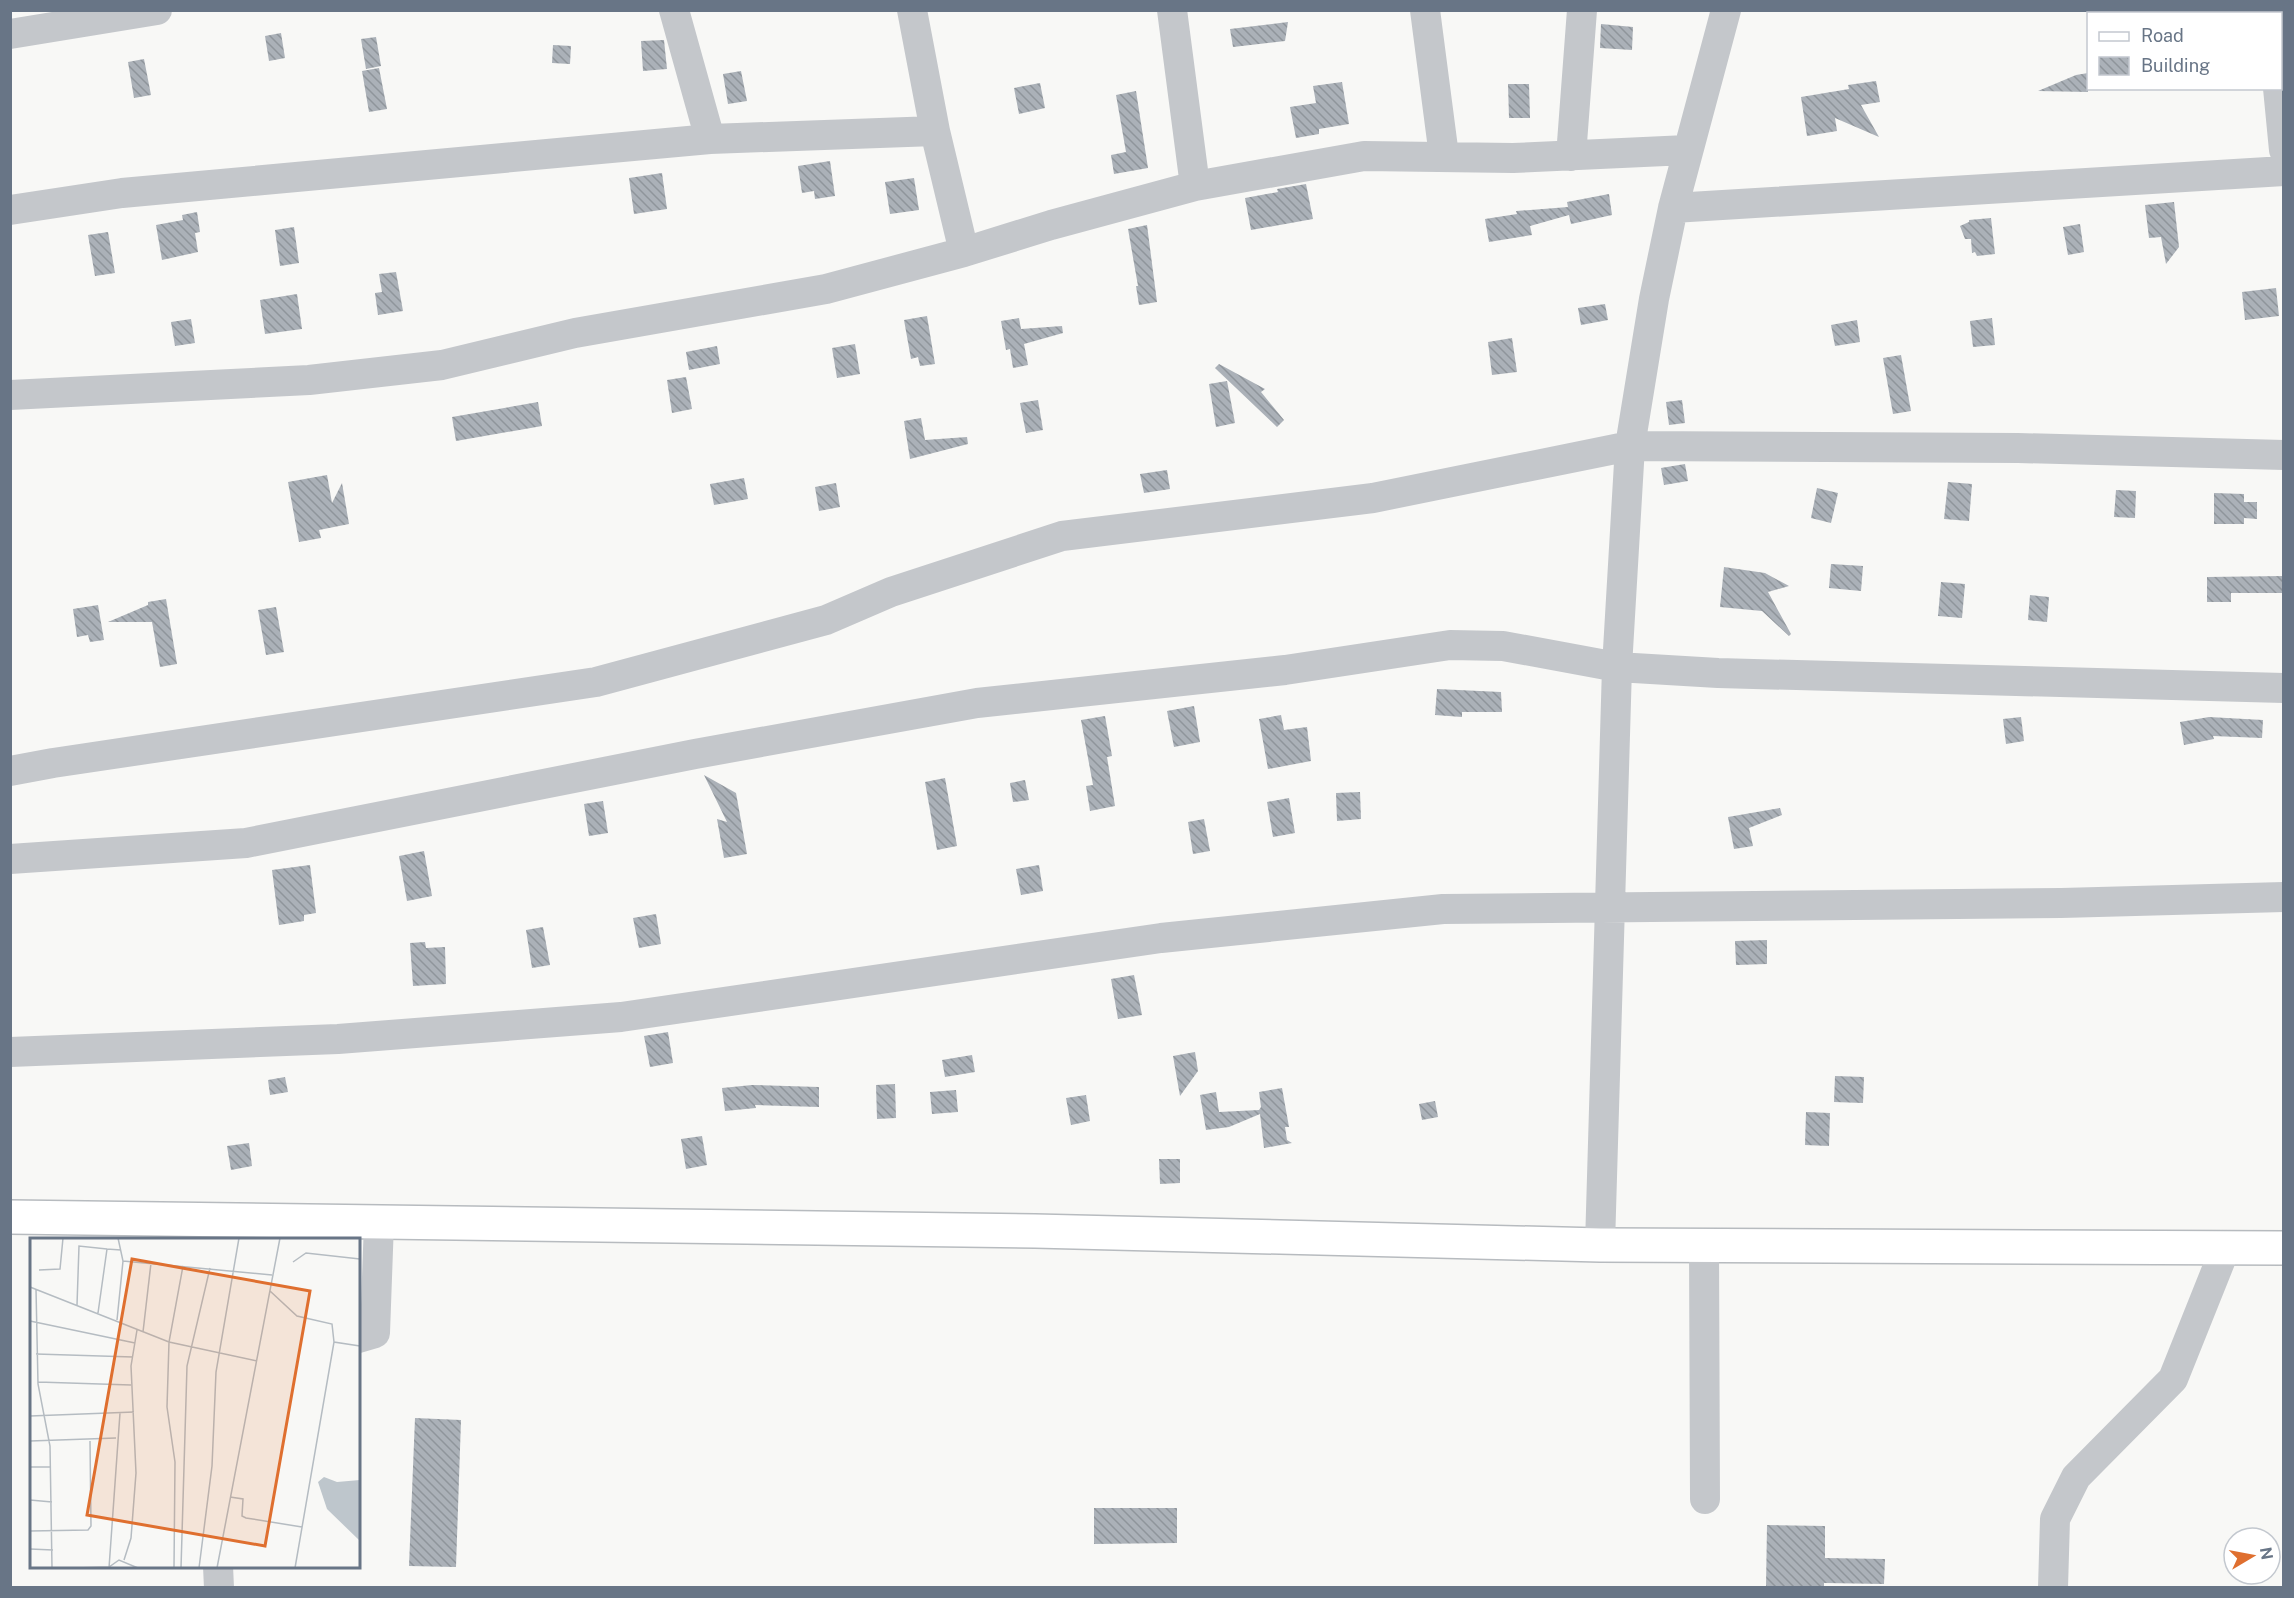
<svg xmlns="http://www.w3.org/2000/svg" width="2294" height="1598" viewBox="0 0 2294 1598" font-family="'Public Sans',sans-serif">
	<defs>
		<pattern id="building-back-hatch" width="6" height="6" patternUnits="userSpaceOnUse" patternTransform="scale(1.5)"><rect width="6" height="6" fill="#abb1b8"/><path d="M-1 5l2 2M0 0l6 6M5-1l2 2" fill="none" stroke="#8f959b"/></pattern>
	</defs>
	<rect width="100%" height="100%" fill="#f8f8f6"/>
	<path fill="url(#building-back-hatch)" d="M1288,22L1285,41L1233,47L1230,29Z
		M1601,24L1633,27L1632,50L1600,48Z
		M281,33L285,58L269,61L265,36Z
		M376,37L381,66L366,69L361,39Z
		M664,40L667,69L643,71L641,41Z
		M553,45L571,46L570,64L552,63Z
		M144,59L151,95L134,98L128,62Z
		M379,68L387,109L369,112L362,71Z
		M741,71L747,101L728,104L723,74Z
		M2088,73V92L2038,91L2076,75Z
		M1876,81L1880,102L1861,105L1879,137L1835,118L1837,131L1807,136L1801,97L1849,89L1848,85Z
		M1342,82L1349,124L1319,129V134L1296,138L1290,107L1316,103L1313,86Z
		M1040,83L1045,108L1019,114L1014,88Z
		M1508,84H1529L1530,118H1509Z
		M1136,91L1148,168L1114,174L1111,155L1126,152L1116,95Z
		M830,161L835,196L815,199L814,191L802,193L798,166Z
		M662,173L667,209L634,214L629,178Z
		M914,178L919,210L890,214L885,182Z
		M1306,184L1313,219L1251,230L1245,198L1278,192L1277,189Z
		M1609,194L1612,215L1571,224L1569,215L1530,226L1532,235L1489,242L1485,219L1517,214L1516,211L1568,207L1567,202Z
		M2174,202L2179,247L2166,264L2161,237L2149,238L2145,205Z
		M197,212L200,232L195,233L198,252L162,260L156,225L183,220L182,215Z
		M1991,218L1995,254L1977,256L1975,252L1972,253L1971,239H1965L1960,226L1969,222V220Z
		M2080,224L2084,252L2068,255L2063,227Z
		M1147,225L1157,302L1139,305L1136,286H1138L1128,229Z
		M294,227L299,263L280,266L275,230Z
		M108,232L115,273L95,276L88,235Z
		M396,272L403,311L378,315L375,293L382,292L379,274Z
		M2276,288L2279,316L2245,320L2242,292Z
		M297,294L302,329L265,334L260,300Z
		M1605,304L1608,320L1581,325L1578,308Z
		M927,316L935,364L920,366L918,357L911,359L904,320Z
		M1019,318L1021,329L1062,326L1063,333L1024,344L1028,365L1013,368L1010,349L1006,350L1001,321Z
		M1992,318L1995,345L1973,347L1970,321Z
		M191,319L195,343L175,346L171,322Z
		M1857,320L1860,342L1835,346L1831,325Z
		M1512,338L1517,372L1492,375L1488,342Z
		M855,344L860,374L837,378L832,348Z
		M717,346L720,364L689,370L686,352Z
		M1901,355L1911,411L1893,414L1883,358Z
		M1219,364L1265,389L1261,392L1284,420L1277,427L1215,368Z
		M686,377L692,409L672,413L667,380Z
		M1227,381L1235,423L1216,427L1209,384Z
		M1038,400L1043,430L1026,433L1020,403Z
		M1682,400L1685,423L1669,425L1666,402Z
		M538,402L542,426L456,441L452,417Z
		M921,418L925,440L967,437L968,444L910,459L904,421Z
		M1685,464L1688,481L1664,485L1661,468Z
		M1167,470L1170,489L1144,493L1140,474Z
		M327,475L332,503L342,483L349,524L319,530L321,538L299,542L288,482Z
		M744,478L748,499L714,505L710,484Z
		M1948,482L1972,484L1969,521L1944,519Z
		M836,483L840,507L819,511L815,487Z
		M1817,488L1838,493L1831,523L1811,518Z
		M2116,490L2136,491L2135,518L2114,517Z
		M2214,493L2244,494V502H2257V519L2244,518V524H2214Z
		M1831,564L1863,566L1861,591L1829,588Z
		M1724,567L1765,573L1789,586L1768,592L1791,634L1789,636L1762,611L1720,607Z
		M2283,576V593H2231V602H2207V577Z
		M1941,582L1965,584L1962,618L1938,616Z
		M2030,595L2049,597L2047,622L2028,620Z
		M166,599L177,664L160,667L152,622H108L148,605V602Z
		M98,605L104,640L90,642L88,635L77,637L73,609Z
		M276,607L284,652L266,655L258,610Z
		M1437,689L1501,692L1502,712H1462V717L1435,715Z
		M1194,706L1200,742L1174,747L1167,711Z
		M1281,715L1284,730L1307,727L1311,761L1268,769L1259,719Z
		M1105,716L1112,756L1107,757L1115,806L1090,811L1086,786L1093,785L1081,720Z
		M2021,717L2024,741L2006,744L2003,719Z
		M2209,717L2263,720L2262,738L2213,736L2214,739L2184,745L2180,722Z
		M704,775L736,793L747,854L724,858L717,819L727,822Z
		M945,778L957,846L937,850L925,782Z
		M1025,780L1029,800L1013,802L1010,783Z
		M1360,792L1361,819L1337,821L1336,793Z
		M1289,798L1295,833L1273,837L1267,802Z
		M603,801L608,833L589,836L584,804Z
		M1780,808L1782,815L1749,828L1753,846L1734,849L1728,817Z
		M1204,819L1210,851L1193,854L1188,822Z
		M424,851L432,896L407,901L399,856Z
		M310,865L316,913L304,915V921L279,925L272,870Z
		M1039,865L1043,891L1021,895L1016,869Z
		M656,914L661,944L639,948L633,918Z
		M543,927L550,965L532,968L526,930Z
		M1767,940V964L1736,965L1735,941Z
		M425,942L426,948L445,947L446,984L413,986L410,943Z
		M1134,975L1142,1015L1118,1019L1111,979Z
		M668,1032L673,1063L650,1067L644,1036Z
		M1195,1052L1198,1071L1180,1096L1173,1056Z
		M972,1055L975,1072L945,1077L942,1060Z
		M1835,1076L1864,1077L1863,1103L1834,1102Z
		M285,1077L288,1092L270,1095L268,1080Z
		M895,1084L896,1118L877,1119L876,1085Z
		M752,1085L819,1087V1107L755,1105L756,1108L725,1111L722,1088Z
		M1282,1088L1289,1127H1285L1287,1140L1292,1143L1264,1148L1260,1114L1229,1127L1206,1130L1200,1095L1216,1092L1219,1112L1259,1110L1261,1107L1259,1092Z
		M956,1090L958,1112L932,1114L930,1092Z
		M1086,1095L1090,1121L1071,1125L1066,1098Z
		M1435,1101L1438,1117L1422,1120L1419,1104Z
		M1806,1112L1830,1113L1829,1146L1805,1145Z
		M702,1136L707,1165L686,1169L681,1139Z
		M249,1143L252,1166L231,1170L227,1146Z
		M1159,1159H1180V1183L1160,1184Z
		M415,1418L461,1420L456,1567L409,1566Z
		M1094,1508H1177V1543L1094,1544Z
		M1767,1525L1825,1526V1558L1885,1559L1884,1584L1824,1583V1587H1766Z"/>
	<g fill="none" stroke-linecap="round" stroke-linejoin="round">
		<defs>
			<path id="major" d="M10,1217L1035,1231L1600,1245L2284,1248"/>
		</defs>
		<use href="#major" stroke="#b7bbbf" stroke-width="36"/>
		<path stroke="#c4c7cb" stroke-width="30" d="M674,10L710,139
			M912,10L935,131L964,252
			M1172,10L1195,186
			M1425,10L1444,156
			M2270,10L2271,14
			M10,34L157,10
			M2278,88L2284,150
			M1571,156L1582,10
			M1673,208L2284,171
			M10,210L122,193L710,139L935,131
			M10,395L309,380L442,365L575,333L826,289L964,252L1051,225L1195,186L1364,156L1513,158L1687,150
			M10,771L53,763L596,682L826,620L891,592L1062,536L1373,498L1630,446L2018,448L2284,455
			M10,859L246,843L695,754L977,703L1285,670L1450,645L1503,646L1617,667L1718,673L2284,688
			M10,1052L338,1039L621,1017L1161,938L1443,909L2061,903L2284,897
			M1600,1245L1617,667L1630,446L1654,299L1673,208L1726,10
			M1704,1246L1705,1499
			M358,1338L375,1333L379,1222
			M218,1566L219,1588
			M2053,1588L2055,1519L2076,1477L2173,1379L2225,1249"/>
		<use href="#major" stroke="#fff" stroke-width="33"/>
	</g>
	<g transform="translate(30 1238)">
		<rect width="330" height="330" fill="#f8f8f6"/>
		<path d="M294,239L307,244L330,242V303L297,271L288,244Z" fill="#bec6cc"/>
		<path fill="none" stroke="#b5bcc2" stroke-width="1.5" d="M93,23L242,37M263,24L276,15L330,21M9,32L30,31L33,0M0,49L139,104L227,123M6,51L8,146L20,208L22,330M240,53L267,78L302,86L304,104L330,108M47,67L49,8L77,11M68,75L77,11L91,12M87,82L93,23L88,0M0,83L105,105M113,94L121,25M6,116L103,119M8,144L101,147M0,178L104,174M0,203L86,200M0,229H21M200,259L213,261L212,278L216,280L272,289M0,262L22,264M0,293L58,292L61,288L60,203M0,311L23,312M94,322L101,300L106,235L101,128L107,92M44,330L79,329L89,322L108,330M79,330L90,175M144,330L145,224L137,169L139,104L153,28M151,330L157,128L180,30M169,330L182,228L186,134L209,0M187,330L250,0M265,330L304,104"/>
		<path fill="#df6f2f" fill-opacity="0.15" stroke="#df6f2f" stroke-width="3" d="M102,21L280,53L235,308L57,277Z"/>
		<rect width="330" height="330" fill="none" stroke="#687586" stroke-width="3"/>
	</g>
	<rect width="2294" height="1598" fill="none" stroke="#687586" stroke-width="24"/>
	<rect x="2087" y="12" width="195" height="78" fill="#ffffff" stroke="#c3c8cf" stroke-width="1.5"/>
	<rect x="2099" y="32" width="30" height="9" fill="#ffffff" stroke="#c3c8cf" stroke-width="1.5"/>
	<text x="2141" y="42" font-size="18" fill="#687586">Road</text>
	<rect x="2099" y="57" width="30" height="18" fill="url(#building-back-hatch)" stroke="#c3c8cf" stroke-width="1.5"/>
	<text x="2141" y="72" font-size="18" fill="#687586">Building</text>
	<g transform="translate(2252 1556) rotate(80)"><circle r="28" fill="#ffffff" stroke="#c3c8cf" stroke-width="1.5"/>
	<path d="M0-4.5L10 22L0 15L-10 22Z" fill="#df6f2f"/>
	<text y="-9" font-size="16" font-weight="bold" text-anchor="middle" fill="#687586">N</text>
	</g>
</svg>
